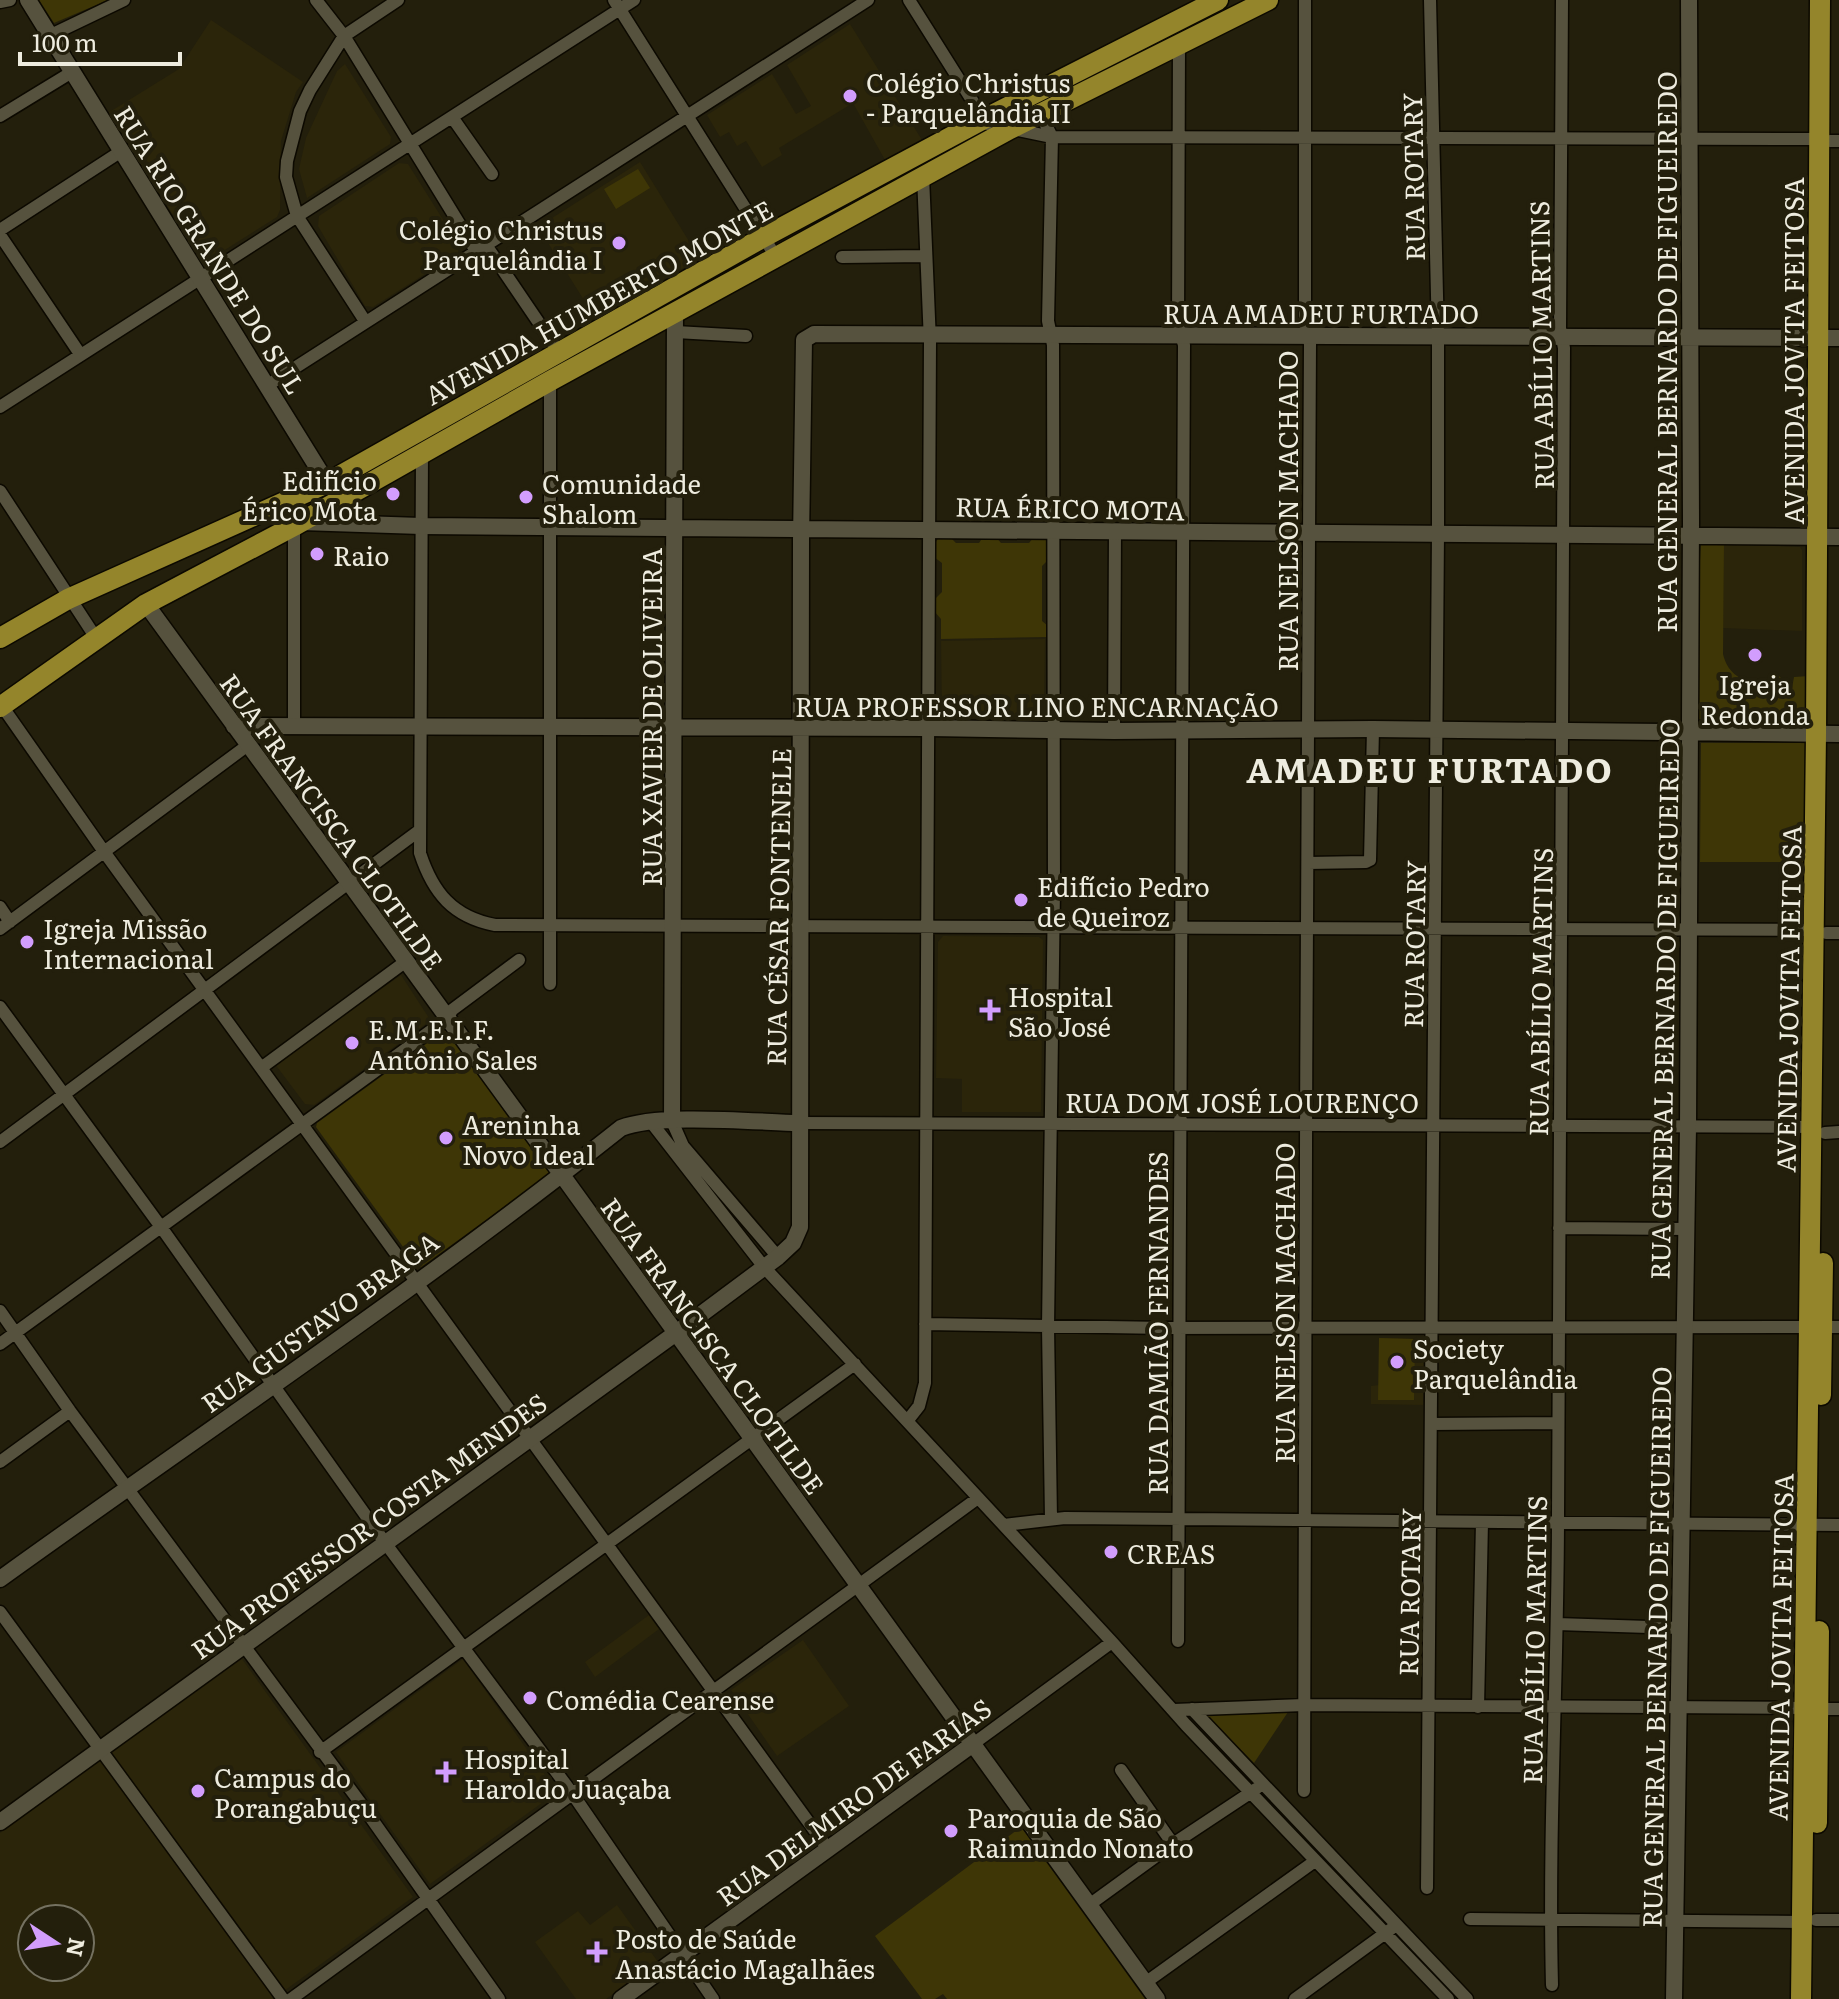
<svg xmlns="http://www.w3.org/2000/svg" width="1839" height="1999" viewBox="0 0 1839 1999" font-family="Literata,serif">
	<rect width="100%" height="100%" fill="#231f0c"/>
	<path fill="#2b250a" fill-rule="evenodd" d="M211,20L303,82L296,92L281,141L280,210L277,217L209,260H202L108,113L179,69Z
		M850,24L922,140L885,160L853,103L779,148L782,155L762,167L746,141L737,146L729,132L720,137L707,115L772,74L796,114L811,106L787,65Z
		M345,64L391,137L390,144L307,198L299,169L306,138L337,71Z
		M640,162L700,259L594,316L538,227Z
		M399,163L408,164L459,245L458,253L373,307L365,306L318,226L319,216Z
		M1724,544L1800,547L1802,550V631L1723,628Z
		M1045,639L1044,715L1037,718H942L941,641Z
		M943,936L1039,937L1043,940L1041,1112H962V1079L936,1078L938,942Z
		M401,975L429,1018L427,1023L314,1105L305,1104L275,1064Z
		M1379,1338L1417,1339L1424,1345L1423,1405L1371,1404V1386L1379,1385Z
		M649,1615L659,1629L595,1677L585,1662Z
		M803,1640L849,1706L777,1756L731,1690Z
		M242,1659L413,1897L273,1999H0V1833ZM32,1919H80V1967H32Z
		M463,1659L557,1792L430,1884L336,1752Z
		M617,1905L658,1962L606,1999H576L535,1942L578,1911L590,1925Z"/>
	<path fill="#3e3606" d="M39,0H108L54,23Z
		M638,169L650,188L616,209L604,189Z
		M939,537H950L956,543H979L983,537H996L1001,543H1029L1034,537L1048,540L1049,559L1042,566V621L1048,626V637L941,639V619L934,611V600L942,592V563L934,557V545Z
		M1701,544H1724L1723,654C1729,680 1754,689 1776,673L1792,688L1794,677L1809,676V717L1806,720L1696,719V622Z
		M1701,743H1806V862H1700Z
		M444,1031H448L551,1173L421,1267L417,1266L316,1127L317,1123Z
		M1379,1338L1415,1339L1414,1400H1378Z
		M1210,1711L1288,1712L1254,1763L1208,1716Z
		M1021,1827L1145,1999H947L943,1994L935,1999H922L875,1936Z"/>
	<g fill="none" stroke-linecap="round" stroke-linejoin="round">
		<defs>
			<path id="minor" d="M316,0L344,36L476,251
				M614,0L776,257
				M909,0L987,124
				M0,2L10,0
				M51,35L124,0
				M1040,113L1052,137L1048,321L1053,345L1054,889L1048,1327L1051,1519
				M0,116L72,72
				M452,117L492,174
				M1013,129L1052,137L1819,139
				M1830,141H1839
				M0,230L120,152
				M0,235L80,354
				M486,245L558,351
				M842,257L925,256
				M365,321L297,216L286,177L287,161L300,111L310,90L344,36L398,0
				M676,332L746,336
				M268,385L868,0
				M0,407L634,0
				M422,454L420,853C433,893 453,917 495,925L1814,930
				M0,491L96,638
				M2,706L105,853L828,1849
				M294,725V526
				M1114,731L1115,532
				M1308,863L1366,862L1370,860L1373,729
				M0,907L10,922
				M0,929L248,745
				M1826,933H1839
				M550,984V381
				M0,1007L161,1227L386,1544L572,1793L713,1999
				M261,1068L405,962
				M672,1121L683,1146L778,1257
				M651,1122L764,1267L1112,1642L1186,1725L1448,1999
				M798,1123L1812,1127
				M1825,1133L1839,1132
				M0,1142L420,830
				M1559,1228L1686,1229
				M0,1311L70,1411L359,1801L499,1999
				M925,1324L1166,1328L1839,1327
				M0,1344L447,1019L452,1010L519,960
				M908,1420L919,1406L925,1383L930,342L923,176
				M1431,1424L1557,1423
				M0,1462L70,1411
				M1004,1525L1065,1518L1839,1525
				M0,1612L283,1999
				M1557,1624L1679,1628
				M1178,1641L1184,345L1178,326L1179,45
				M1478,1707L1482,1522
				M1192,1709L1467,1999
				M1819,1709H1839
				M1174,1710L1304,1705L1804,1708
				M973,1744L1112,1642
				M320,1752L855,1364
				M1121,1770L1173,1844
				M1304,1791C1304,1309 1308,826 1310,344L1305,324V0
				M1427,1888L1438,533V337L1430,0
				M1089,1905L1173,1844L1256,1789
				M1470,1919L1802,1922
				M1816,1920H1839
				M1145,1983L1315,1861
				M1552,1985C1548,1829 1558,1672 1558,1516C1557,1127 1565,737 1564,348L1560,328L1562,0
				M291,1999L978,1498
				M1295,1999L1391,1929"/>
			<path id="tertiary" d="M28,0L327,483
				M301,522L421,526L1839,537
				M146,604L562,1175L1157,1999
				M234,726L930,728L1114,731L1373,729L1839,734
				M672,1121L675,314
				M0,1579C207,1430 421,1287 621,1128C658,1113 755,1122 798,1123
				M0,1822L676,1333L778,1257L793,1243L800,1227L801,540L804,340L814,334L1839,338
				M621,1999L973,1744
				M1674,1999L1688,1127L1691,522L1689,0"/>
			<path id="primary" d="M0,638L68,599L327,483L764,237L984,119L1218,0
				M0,707L146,604L294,526L550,381L1010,129L1268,0
				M1821,1395L1823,1263
				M1817,1823L1819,1631
				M1801,1999L1816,734L1820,0"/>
		</defs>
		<use href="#minor" stroke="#0c0900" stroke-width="15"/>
		<use href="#tertiary" stroke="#0c0900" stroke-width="19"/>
		<use href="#primary" stroke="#0c0900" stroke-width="23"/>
		<use href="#minor" stroke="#56523e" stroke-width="12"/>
		<use href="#tertiary" stroke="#56523e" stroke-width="16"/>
		<use href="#primary" stroke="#94852b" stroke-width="20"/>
	</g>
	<g fill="#d29dfd" stroke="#231f0c" stroke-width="3">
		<circle cx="850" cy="96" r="8"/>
		<circle cx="619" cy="243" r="8"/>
		<circle cx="393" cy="494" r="8"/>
		<circle cx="526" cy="497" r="8"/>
		<circle cx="317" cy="554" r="8"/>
		<circle cx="1755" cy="655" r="8"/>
		<circle cx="1021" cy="900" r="8"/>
		<circle cx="27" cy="942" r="8"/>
		<path d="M986 998h8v8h8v8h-8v8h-8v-8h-8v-8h8z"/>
		<circle cx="352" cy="1043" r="8"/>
		<circle cx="446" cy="1138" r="8"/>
		<circle cx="1397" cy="1362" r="8"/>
		<circle cx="1111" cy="1552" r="8"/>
		<circle cx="530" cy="1698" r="8"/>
		<path d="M442 1760h8v8h8v8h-8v8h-8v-8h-8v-8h8z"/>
		<circle cx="198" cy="1791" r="8"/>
		<circle cx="951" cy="1831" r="8"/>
		<path d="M593 1940h8v8h8v8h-8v8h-8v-8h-8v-8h8z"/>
	</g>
	<g text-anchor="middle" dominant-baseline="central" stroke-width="8" stroke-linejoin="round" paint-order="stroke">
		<g font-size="26" fill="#eeecdf" stroke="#231f0c" text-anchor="start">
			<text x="866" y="81">Colégio Christus<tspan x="866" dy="30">- Parquelândia II</tspan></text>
			<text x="603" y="228" text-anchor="end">Colégio Christus<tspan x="603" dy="30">Parquelândia I</tspan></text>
			<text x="377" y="479" text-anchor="end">Edifício<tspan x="377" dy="30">Érico Mota</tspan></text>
			<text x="542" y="482">Comunidade<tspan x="542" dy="30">Shalom</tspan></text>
			<text x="333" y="554">Raio</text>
			<text x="1755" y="683" text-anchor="middle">Igreja<tspan x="1755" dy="30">Redonda</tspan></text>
			<text x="1037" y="885">Edifício Pedro<tspan x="1037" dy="30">de Queiroz</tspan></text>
			<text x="43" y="927">Igreja Missão<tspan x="43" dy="30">Internacional</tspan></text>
			<text x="1008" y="995">Hospital<tspan x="1008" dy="30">São José</tspan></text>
			<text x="368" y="1028">E.M.E.I.F.<tspan x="368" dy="30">Antônio Sales</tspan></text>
			<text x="462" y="1123">Areninha<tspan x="462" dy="30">Novo Ideal</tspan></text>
			<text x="1413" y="1347">Society<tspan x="1413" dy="30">Parquelândia</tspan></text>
			<text x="1127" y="1552">CREAS</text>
			<text x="546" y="1698">Comédia Cearense</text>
			<text x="464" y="1757">Hospital<tspan x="464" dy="30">Haroldo Juaçaba</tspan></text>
			<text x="214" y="1776">Campus do<tspan x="214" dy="30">Porangabuçu</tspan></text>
			<text x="967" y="1816">Paroquia de São<tspan x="967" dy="30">Raimundo Nonato</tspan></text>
			<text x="615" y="1937">Posto de Saúde<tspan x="615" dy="30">Anastácio Magalhães</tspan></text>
		</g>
		<g font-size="26" fill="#eeecdf" stroke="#231f0c">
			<text transform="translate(1412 177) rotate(-91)">RUA ROTARY</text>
			<text transform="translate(211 249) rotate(58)">RUA RIO GRANDE DO SUL</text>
			<text transform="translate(598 301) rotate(-29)">AVENIDA HUMBERTO MONTE</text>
			<text x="1321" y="312">RUA AMADEU FURTADO</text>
			<text transform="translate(1540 345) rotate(-91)">RUA ABÍLIO MARTINS</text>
			<text transform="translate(1792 351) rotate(-90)">AVENIDA JOVITA FEITOSA</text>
			<text transform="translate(1665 352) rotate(-90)">RUA GENERAL BERNARDO DE FIGUEIREDO</text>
			<text transform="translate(1070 507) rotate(1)">RUA ÉRICO MOTA</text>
			<text transform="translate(1286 511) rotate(-90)">RUA NELSON MACHADO</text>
			<text x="1037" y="705">RUA PROFESSOR LINO ENCARNAÇÃO</text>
			<text transform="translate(650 717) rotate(-90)">RUA XAVIER DE OLIVEIRA</text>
			<text transform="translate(333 821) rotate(54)">RUA FRANCISCA CLOTILDE</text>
			<text transform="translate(777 907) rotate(-89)">RUA CÉSAR FONTENELE</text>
			<text transform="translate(1413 944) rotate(-89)">RUA ROTARY</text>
			<text transform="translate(1539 992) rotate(-89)">RUA ABÍLIO MARTINS</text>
			<text transform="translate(1663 999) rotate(-89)">RUA GENERAL BERNARDO DE FIGUEIREDO</text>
			<text transform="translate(1787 999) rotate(-89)">AVENIDA JOVITA FEITOSA</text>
			<text x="1242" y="1101">RUA DOM JOSÉ LOURENÇO</text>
			<text transform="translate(1283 1303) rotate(-90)">RUA NELSON MACHADO</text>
			<text transform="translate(319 1321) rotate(-36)">RUA GUSTAVO BRAGA</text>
			<text transform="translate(1156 1323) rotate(-90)">RUA DAMIÃO FERNANDES</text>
			<text transform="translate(714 1345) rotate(54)">RUA FRANCISCA CLOTILDE</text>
			<text transform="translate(368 1525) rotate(-36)">RUA PROFESSOR COSTA MENDES</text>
			<text transform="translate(1408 1592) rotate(-89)">RUA ROTARY</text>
			<text transform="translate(1533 1640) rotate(-89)">RUA ABÍLIO MARTINS</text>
			<text transform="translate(1655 1647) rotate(-89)">RUA GENERAL BERNARDO DE FIGUEIREDO</text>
			<text transform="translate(1779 1647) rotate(-89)">AVENIDA JOVITA FEITOSA</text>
			<text transform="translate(853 1801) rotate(-36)">RUA DELMIRO DE FARIAS</text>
		</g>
		<g font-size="34" font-weight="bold" letter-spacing="2" fill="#eeecdf" stroke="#231f0c">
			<text x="1430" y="768">AMADEU FURTADO</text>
		</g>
	</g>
	<g transform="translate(56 1943) rotate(102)"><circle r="38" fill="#231f0c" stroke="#747160" stroke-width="2"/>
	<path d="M0-6L14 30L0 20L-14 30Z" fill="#d29dfd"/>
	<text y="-12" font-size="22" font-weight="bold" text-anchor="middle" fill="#eeecdf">N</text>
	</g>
	<path d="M20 52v12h160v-12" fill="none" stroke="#eeecdf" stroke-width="4"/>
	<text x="32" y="52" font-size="24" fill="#eeecdf" stroke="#231f0c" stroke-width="6" paint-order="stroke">100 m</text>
</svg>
